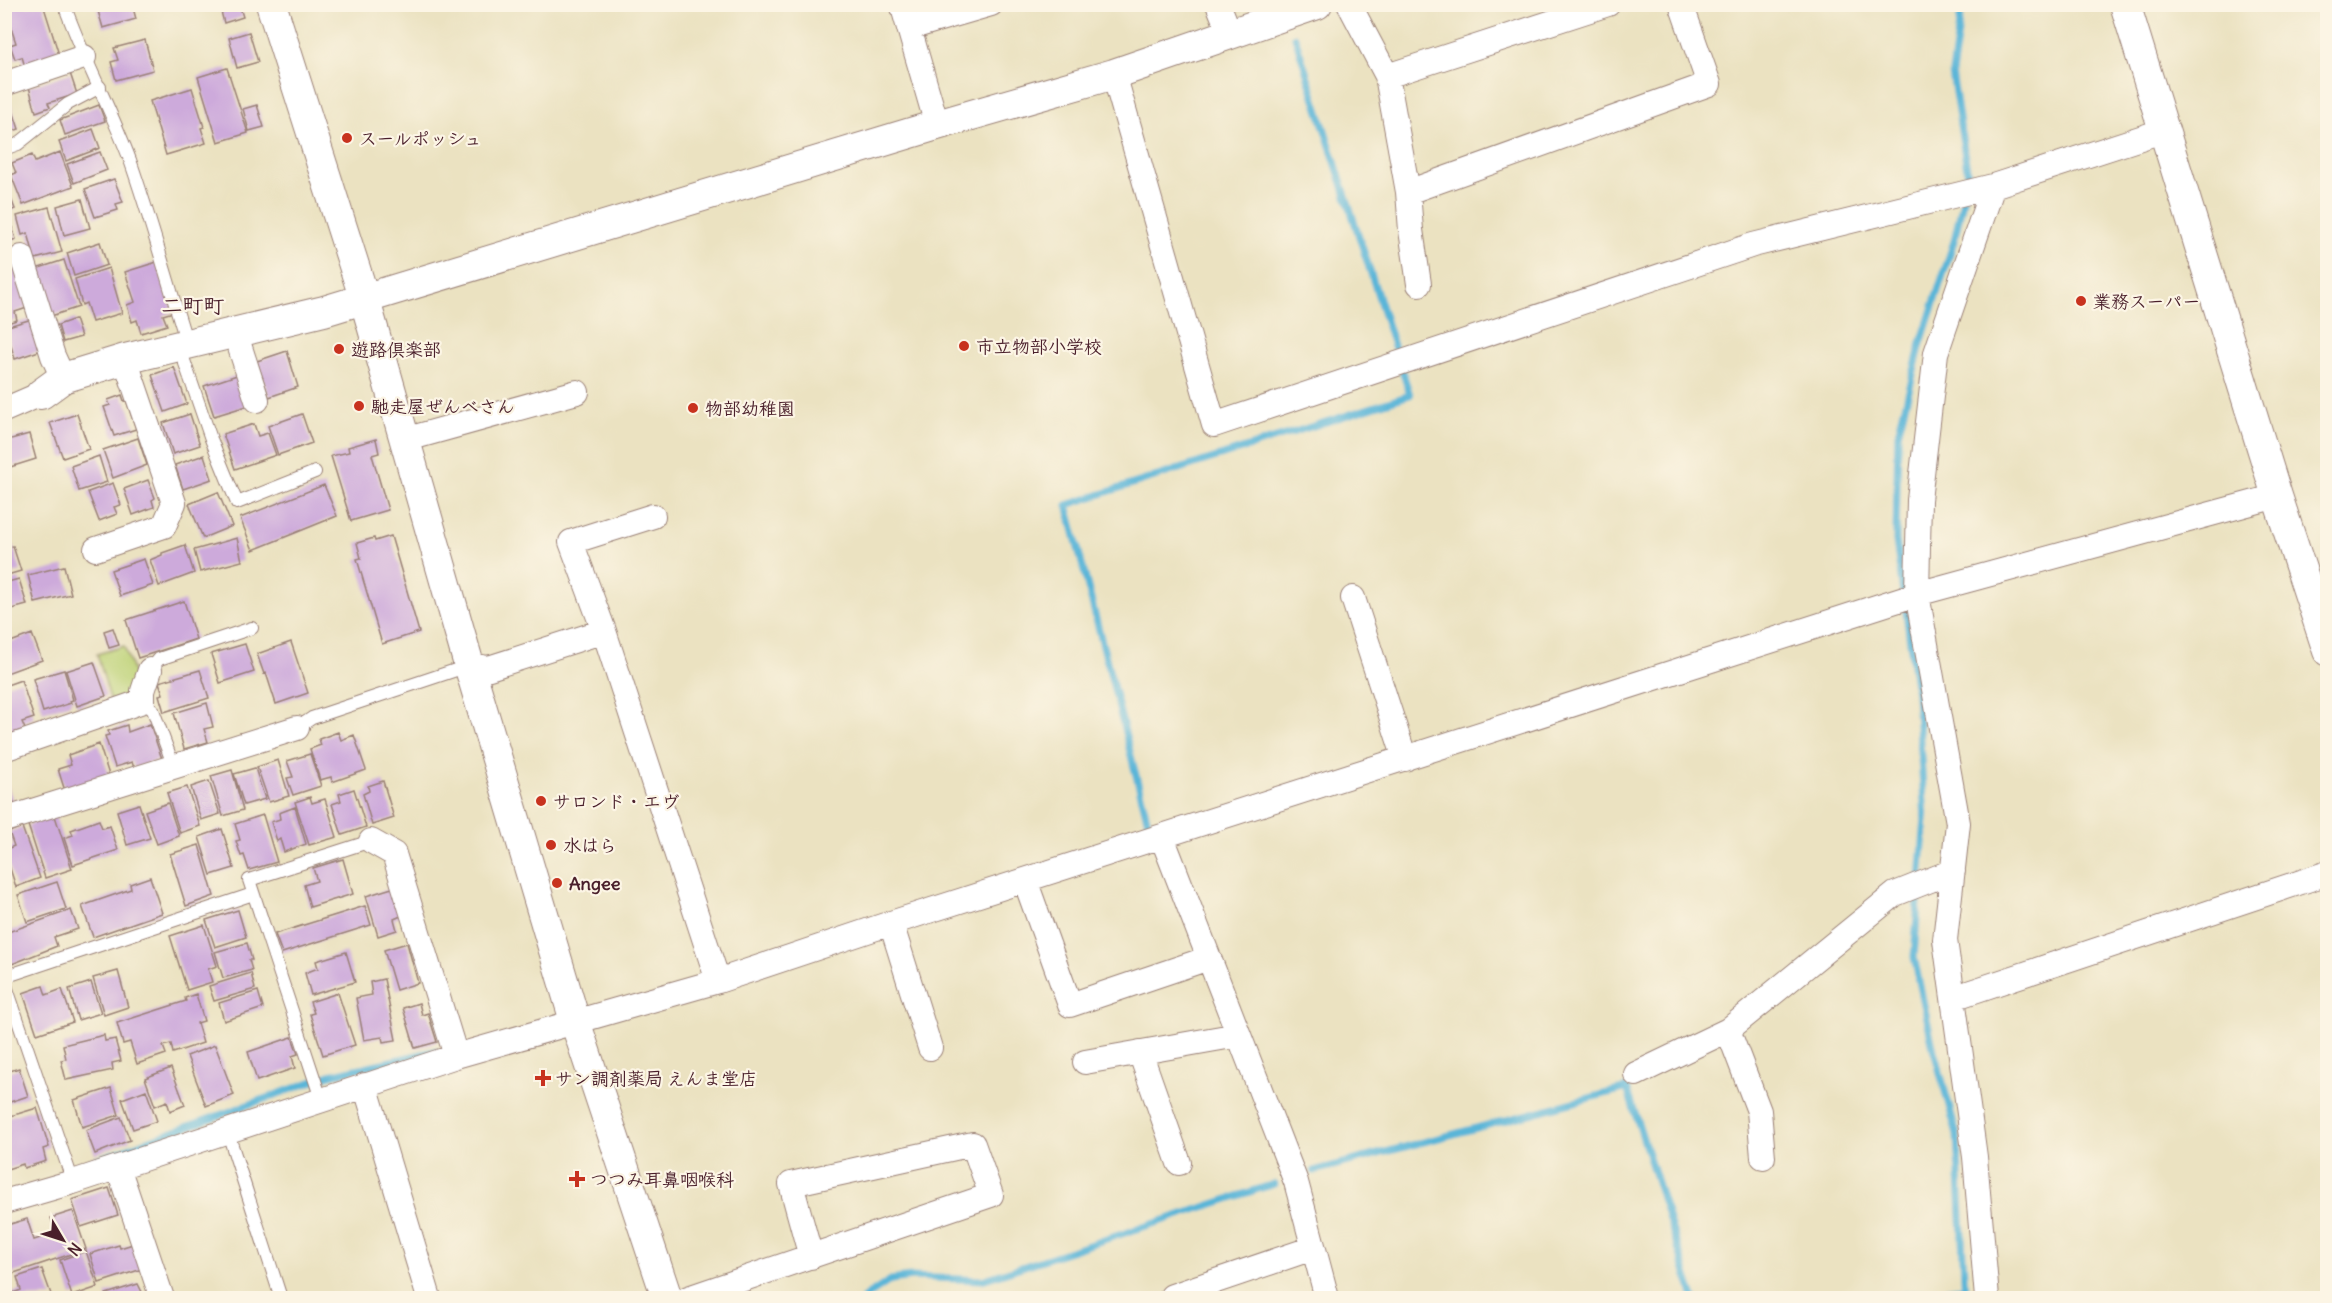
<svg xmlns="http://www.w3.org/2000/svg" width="2332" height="1303" viewBox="0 0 2332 1303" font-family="Delius,'Klee One',sans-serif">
	<rect width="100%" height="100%" fill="#fcf5e5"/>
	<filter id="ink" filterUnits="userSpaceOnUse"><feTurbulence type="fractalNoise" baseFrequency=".0167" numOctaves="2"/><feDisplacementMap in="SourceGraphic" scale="12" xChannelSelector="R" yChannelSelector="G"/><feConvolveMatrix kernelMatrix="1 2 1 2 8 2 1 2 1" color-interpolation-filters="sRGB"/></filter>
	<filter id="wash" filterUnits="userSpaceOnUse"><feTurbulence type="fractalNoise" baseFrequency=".008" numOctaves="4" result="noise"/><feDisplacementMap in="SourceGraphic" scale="24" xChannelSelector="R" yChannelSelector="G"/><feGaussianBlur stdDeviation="1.35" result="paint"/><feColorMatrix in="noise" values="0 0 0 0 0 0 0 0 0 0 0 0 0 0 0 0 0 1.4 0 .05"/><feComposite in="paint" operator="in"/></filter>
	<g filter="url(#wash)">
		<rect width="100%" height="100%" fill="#ebe2c1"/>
		<path fill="#bcd174" stroke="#837850" stroke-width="1.5" d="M124,646L136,680L129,694L111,702L97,654Z"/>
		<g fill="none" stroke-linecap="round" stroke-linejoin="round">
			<path stroke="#5ab5d8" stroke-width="7" d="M1962,4L1952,73L1968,176L1965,189
				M1295,37L1398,358
				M1903,593L1896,540L1898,434L1921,343L1954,241L1963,200
				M1905,604L1917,694L1925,819L1920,879
				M1144,832L1150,830L1067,505L1410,395L1402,370
				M1919,890L1914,957L1933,1047L1957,1135L1965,1298
				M82,1165L330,1075L435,1051
				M1314,1171L1627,1088L1694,1298
				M864,1298L891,1280L911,1277L982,1280L1274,1184
				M1881,1298L1964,1288"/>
		</g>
		<g id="blocks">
			<path fill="#cdaadb" d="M22,4H26L27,7L43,4L60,58L26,70L22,57L15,59L10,45L16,43L9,22L4,23V10Z
				M96,4H132L136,19L103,28Z
				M219,4H239L243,17L224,23Z
				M249,32L258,62L237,68L229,38Z
				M145,40L153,70L116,80L111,62L118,60L114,48Z
				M227,68L248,133L218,142L198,77Z
				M70,73L77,94L48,103L50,107L36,112L29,87Z
				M192,88L204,127L201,128L206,143L166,155L150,101Z
				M9,99L19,129L4,134V100Z
				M99,105L105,121L65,135L60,120Z
				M257,105L264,127L249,131L243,109Z
				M93,129L100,148L66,161L59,142Z
				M60,152L73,186L23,205L11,175L16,173L12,163L32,155L35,162Z
				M100,152L107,170L74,183L67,164Z
				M114,179L123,202L116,204L118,210L95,217L85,189Z
				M4,181L15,209L4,213Z
				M82,199L90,228L64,235L57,206Z
				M49,207L62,252L35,259L28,233L22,235L17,216Z
				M10,220L16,239L5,243V222Z
				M100,242L107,265L74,276L67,253Z
				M64,260L79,307L51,316L36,269Z
				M157,262L173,312L163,315L167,325L141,333L137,320L132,322L127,305L135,302L125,272Z
				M109,268L122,313L92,322L86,303L82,305L75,279Z
				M15,269L27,308L15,312L17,320L4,324V272Z
				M32,319L42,350L15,359L5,327Z
				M75,319L81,337L63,342L58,325Z
				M287,351L298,387L269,397L257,361Z
				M174,367L187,404L165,412L152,375Z
				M237,375L247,406L214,416L204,386Z
				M122,395L124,401L126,400L136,429L114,436L104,407L110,405L108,400Z
				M77,414L89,449L63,458L50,423Z
				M190,414L200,445L173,454L163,423Z
				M302,414L312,443L278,455L268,426Z
				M254,424L258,436L268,433L276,455L235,469L223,434Z
				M29,434L36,459L4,469V441Z
				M138,438L147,465L113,478L103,450Z
				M376,439L379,453L372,455L388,510L351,521L331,456L349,452L348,447Z
				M204,455L212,479L183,489L175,465Z
				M99,456L107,482L79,491L71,466Z
				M148,480L155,498L152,500L154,507L133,515L124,489Z
				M113,483L121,505L114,507L117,514L99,521L88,492Z
				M324,485L337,516L253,550L240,518Z
				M218,492L232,526L203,538L189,504Z
				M391,536L419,632L382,644L357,559L361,558L357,543L374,538L375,541Z
				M237,538L242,561L200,572L194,550Z
				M185,545L194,573L159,586L150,560L162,555V553Z
				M13,546L21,571L4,576V549Z
				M144,559L153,585L120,596L111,570Z
				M64,566L71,594L35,603L28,575Z
				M19,579L27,605L4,611V583Z
				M184,601L196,639L138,658L126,620Z
				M113,628L119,645L109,648L104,631Z
				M32,634L42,660L4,674V641L7,640L8,643Z
				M291,642L308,693L276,704L266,673L264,674L257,654Z
				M245,644L254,672L220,683L211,654Z
				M94,662L106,696L77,706L66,671Z
				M64,670L73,700L70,701L71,703L43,712L33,679Z
				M200,670L209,698L164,712L159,695L163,694L159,682Z
				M21,680L34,718L22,722L25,729L4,736V686Z
				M207,703L213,727L204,729L208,742L184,749L174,713Z
				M150,724L162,759L134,768L132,762L115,767L105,736L109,735L108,731L127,725L128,732Z
				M338,732L341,740L354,735L366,770L332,782L331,777L320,780L310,749L321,745L319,739Z
				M99,744L109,775L65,791L58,769L71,765L68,755Z
				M310,754L321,786L293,795L287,778L293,777L287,761Z
				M278,760L289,796L269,802L257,767Z
				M255,768L265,799L244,805L234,774Z
				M232,770L243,810L223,816L211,776Z
				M5,778L15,807L4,811V779Z
				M209,781L220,814L201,820L191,787Z
				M383,781L394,818L372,825L363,794L369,791L368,786Z
				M187,787L200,826L180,833L167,793Z
				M354,789L366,827L342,835L332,804L341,801L339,794Z
				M310,797L312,803L325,799L337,837L309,845L295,802Z
				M168,803L179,836L157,844L145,811Z
				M139,804L150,838L127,845L117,811Z
				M295,807L306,844L284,852L280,839L277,841L271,822L280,819L279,813Z
				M263,815L277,862L249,870L244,855L241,856L236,841L240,840L235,824Z
				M55,816L72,869L45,878L28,825Z
				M99,820L102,828L110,826L118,850L73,865L64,838L73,835L71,830Z
				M22,827L40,878L16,887L4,850L14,846L9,832Z
				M222,829L234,868L211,875L199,837Z
				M199,845L214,896L186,906L170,854Z
				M343,859L353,894L310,907L304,885L317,881L313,868Z
				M150,877L162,913L93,937L82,906L131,889L130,884Z
				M57,882L66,909L27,922L18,895Z
				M392,888L401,916L394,919L397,930L378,936L366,896Z
				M365,906L371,925L282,953L275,934Z
				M71,910L78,929L54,937L57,946L12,964L5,943V933Z
				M238,910L246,937L215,947L206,920Z
				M204,925L217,966L208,969L212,982L187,990L170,936Z
				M247,943L252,960H249L252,970L223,978L215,952Z
				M407,943L418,983L396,990L384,950Z
				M346,952L355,982L311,995L305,973L318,968L316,961Z
				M118,971L128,1007L104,1015L93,978Z
				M251,973L255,989L214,1001L209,986Z
				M384,979L396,1040L383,1042L382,1037L364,1040L356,998L372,995L370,982Z
				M91,982L101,1013L78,1020L69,989Z
				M43,986L46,995L62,989L73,1022L37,1034L23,993Z
				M258,991L263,1008L224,1021L219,1003Z
				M338,993L355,1045L323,1055L310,1014L314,1013L310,1002Z
				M196,994L204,1021L197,1023L203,1043L173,1053L171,1044L163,1046L166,1054L137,1064L130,1042L123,1044L117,1023L186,1001L185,998Z
				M419,1003L422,1015L428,1013L437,1042L415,1048L403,1008Z
				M104,1035L105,1041L115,1039L121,1061L112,1063L113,1070L66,1080L61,1060L66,1059L63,1045Z
				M292,1037L298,1054L292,1056L295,1068L257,1081L248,1052Z
				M215,1045L234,1095L206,1106L187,1056Z
				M19,1068L28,1096L4,1104V1073Z
				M171,1068L185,1105L170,1111L167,1101L155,1106L145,1078Z
				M111,1088L119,1115L82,1127L74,1100Z
				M146,1090L157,1121L133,1129L122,1099Z
				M37,1108L49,1147L43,1149L46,1161L24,1168L23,1164L4,1170V1135L6,1134L4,1118Z
				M121,1117L130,1140L95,1154L86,1130Z
				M109,1188L118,1215L81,1227L72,1200Z
				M73,1211L86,1249L11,1274L4,1255V1226L27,1219L34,1240L56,1233L51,1218Z
				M133,1244L142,1269L99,1283L90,1254L119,1245L120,1248Z
				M86,1251L98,1287L72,1296L60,1260Z
				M42,1269L52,1297L15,1298L13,1293L21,1290L17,1277Z
				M138,1284L145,1298H107L106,1294Z"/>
		</g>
	</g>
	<g filter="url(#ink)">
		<use href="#blocks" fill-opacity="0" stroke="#9a8076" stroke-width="1.5"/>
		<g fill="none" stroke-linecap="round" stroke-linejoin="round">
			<defs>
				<path id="service" d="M64,4C83,58 110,107 130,160C151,220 168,283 187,343
					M4,149L18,144L68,104L100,87
					M179,346L211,439L237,503L315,472
					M150,670L159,659L252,628
					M143,701L153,710L174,767
					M297,728L312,718L468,666
					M4,977L253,894
					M4,980L73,1182
					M321,1099L249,880L371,841
					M227,1130L281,1298"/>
				<path id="minor" d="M902,4L937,125
					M1218,4L1231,36
					M1349,4L1387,76L1408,192L1411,230L1419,284
					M909,28L991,4
					M1114,74L1214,425L1753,245L1993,186L2162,131
					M1387,76L1608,4
					M4,84L84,57
					M1408,192L1709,84L1681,4
					M22,257L53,356L63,378
					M235,332L257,400
					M4,410L41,394
					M404,440L577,392
					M96,549L164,526L174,503L125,359
					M1353,598L1405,759
					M604,631L571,542L653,516
					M469,665L489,668L604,631L718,981
					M4,749L143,701V691L150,670
					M4,820L297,728
					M1162,837L1296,1182L1327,1298
					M371,841L394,854L456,1056
					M1025,880L1070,1005L1209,958
					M891,923L930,1048
					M1953,998L2328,873
					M1728,1030L1759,1111L1763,1157
					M1140,1052L1179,1163
					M1085,1062L1238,1035
					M1636,1074L1728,1030L1895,894L1953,871
					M365,1085L429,1298
					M118,1167L162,1298
					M4,1202L73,1182L456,1056L718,981L891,923L1917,594L2277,496
					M1172,1296L1313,1248
					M688,1298L991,1195L973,1144L791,1184L811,1257
					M1987,1298L1975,1157L1945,940L1958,823L1917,594L1919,500L1936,353L1993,186"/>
				<path id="tertiary" d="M271,4L364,297L469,665L575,1021L667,1298
					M2125,4L2277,496L2328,651
					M41,394L63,378L125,359L324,311L937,125L1114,74L1317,4"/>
			</defs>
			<use href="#service" stroke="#9a8076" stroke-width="14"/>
			<use href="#minor" stroke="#9a8076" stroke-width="26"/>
			<use href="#tertiary" stroke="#9a8076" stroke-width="32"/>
			<use href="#service" stroke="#fff" stroke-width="12"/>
			<use href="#minor" stroke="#fff" stroke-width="24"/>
			<use href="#tertiary" stroke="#fff" stroke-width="30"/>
		</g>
	</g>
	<g fill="#c8321e" stroke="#fcf5e5" stroke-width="2">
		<circle cx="347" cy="138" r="6"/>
		<circle cx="2081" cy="301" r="6"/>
		<circle cx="964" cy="346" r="6"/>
		<circle cx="339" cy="349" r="6"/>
		<circle cx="359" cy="406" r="6"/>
		<circle cx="693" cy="408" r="6"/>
		<circle cx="541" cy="801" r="6"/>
		<circle cx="551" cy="845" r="6"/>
		<circle cx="557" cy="883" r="6"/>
		<path d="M540 1069h6v6h6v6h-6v6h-6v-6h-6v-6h6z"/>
		<path d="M574 1170h6v6h6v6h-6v6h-6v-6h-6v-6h6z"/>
	</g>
	<g text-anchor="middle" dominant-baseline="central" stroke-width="4.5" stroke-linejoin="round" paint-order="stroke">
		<g font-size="18" font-weight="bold" fill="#4a1f2b" stroke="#fcf5e5" text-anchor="start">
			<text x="359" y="138">スールポッシュ</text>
			<text x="2093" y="301">業務スーパー</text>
			<text x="976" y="346">市立物部小学校</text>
			<text x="351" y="349">遊路倶楽部</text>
			<text x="371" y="406">馳走屋ぜんべさん</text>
			<text x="705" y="408">物部幼稚園</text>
			<text x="553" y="801">サロンド・エヴ</text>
			<text x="563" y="845">水はら</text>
			<text x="569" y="883">Angee</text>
			<text x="555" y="1078">サン調剤薬局 えんま堂店</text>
			<text x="590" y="1179">つつみ耳鼻咽喉科</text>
		</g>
		<g font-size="21" font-weight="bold" fill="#4a1f2b" stroke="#fcf5e5">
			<text x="193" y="305">二町町</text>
		</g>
	</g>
	<rect width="2332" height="1303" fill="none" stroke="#fcf5e5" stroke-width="24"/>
	<g transform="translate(63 1240) rotate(129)" stroke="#fcf5e5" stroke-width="4.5" paint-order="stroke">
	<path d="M0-4.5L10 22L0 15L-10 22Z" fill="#4a1f2b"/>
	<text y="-9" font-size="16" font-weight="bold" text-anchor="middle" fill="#4a1f2b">N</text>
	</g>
</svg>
